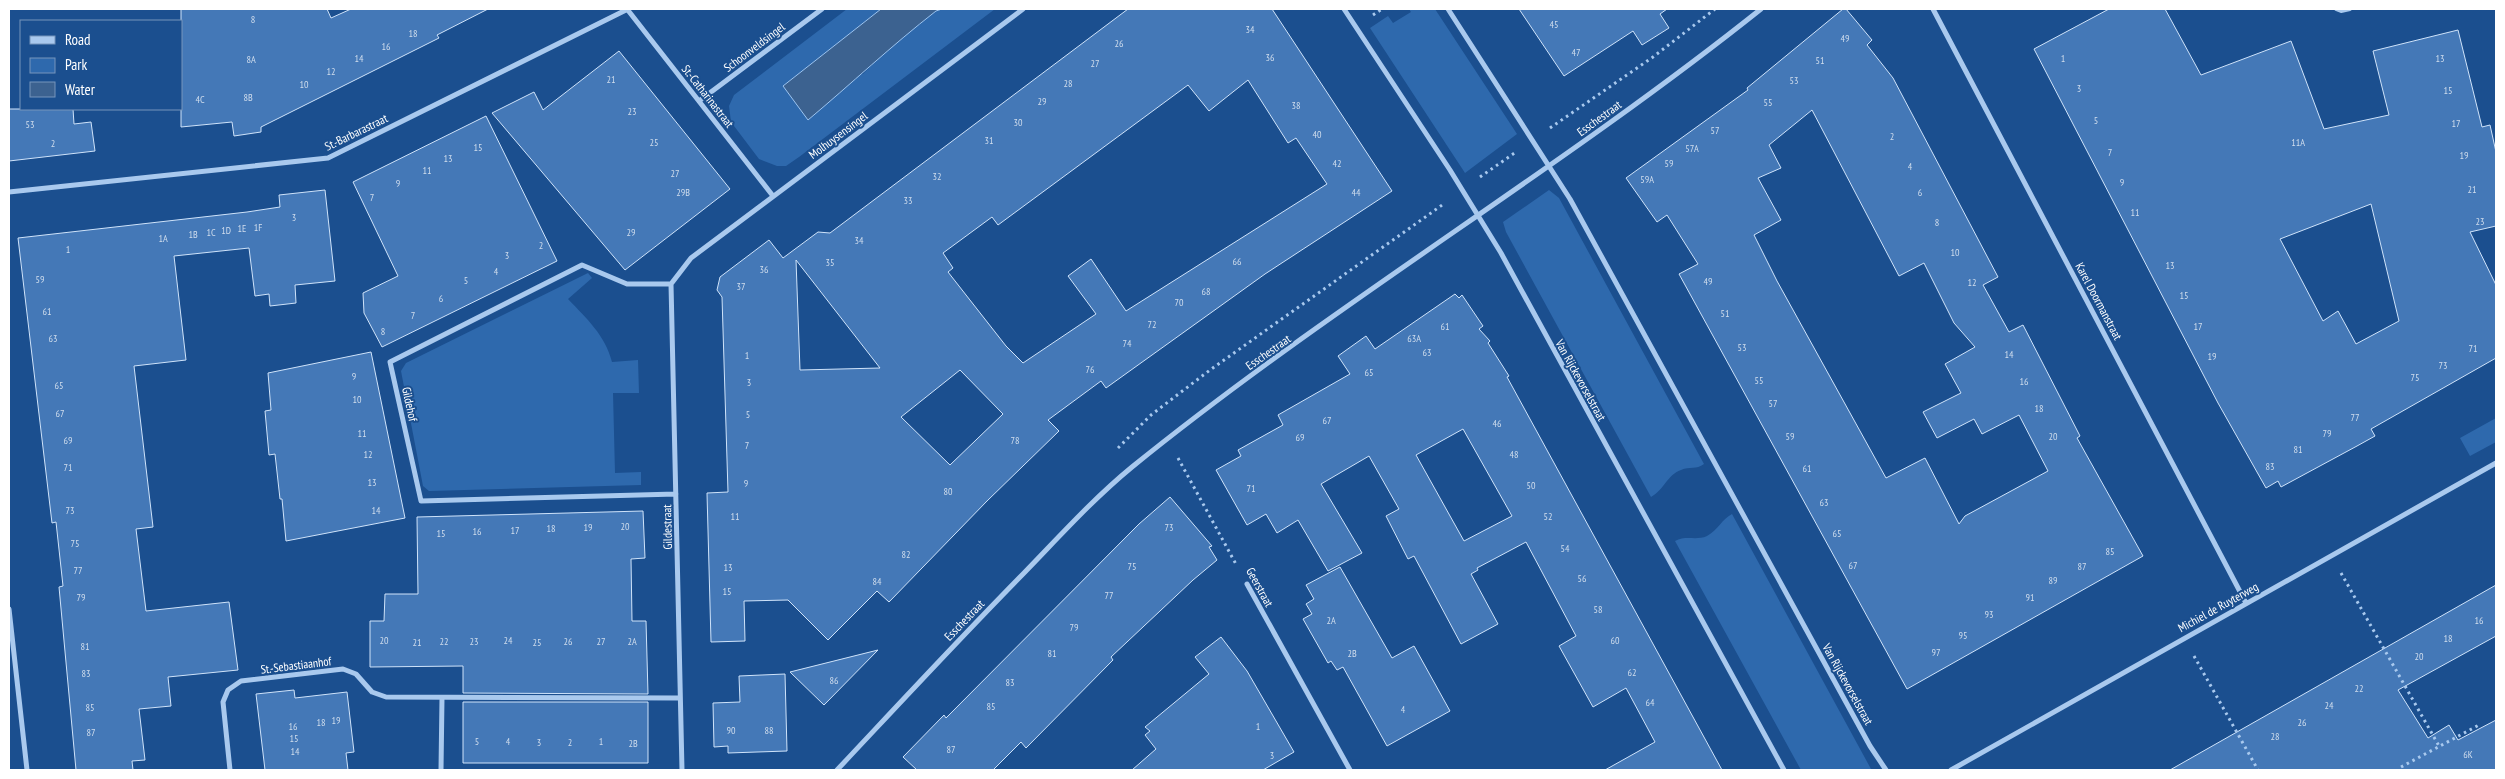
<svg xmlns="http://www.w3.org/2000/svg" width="2505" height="779" viewBox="0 0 2505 779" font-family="'PT Sans Narrow',sans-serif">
	<rect width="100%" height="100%" fill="#1b4f8f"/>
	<path fill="#2e69ad" d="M847,9H881L783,86L863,74L887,49L936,11L942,9H995L799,157L786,166H777L759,159L731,122L729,106L734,95Z
		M1409,9H1435L1517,134L1465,173L1370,28L1388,16L1393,23L1411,12Z
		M1549,190L1559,198L1704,464C1696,470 1690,466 1681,470C1667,475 1664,490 1651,497L1506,232L1503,222Z
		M588,273L592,278L568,299C587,319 605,335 612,362L638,360L639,393H613L615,473L641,472V485L429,491L423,486L401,371L406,363Z
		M2496,418V442L2470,456L2460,438Z
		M1732,514L1871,769L1872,770H1801L1675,541C1686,535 1696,541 1707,536C1718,530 1722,519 1732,514Z"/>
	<path fill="#3c6290" stroke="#9cc4f0" d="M881,9H942L936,11C891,46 851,84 808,120L783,86Z"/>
	<path fill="#4478b7" stroke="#cfe3fa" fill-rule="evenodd" d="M181,9H327L331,18L351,9H488L437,35L439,38L261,127V132L234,136L232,122L181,127Z
		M1128,9H1272L1392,191L1265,274L1106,388L1101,381L1048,420L1059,431L987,501L889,602L877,591L828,640L788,600L744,601L745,641L711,642L707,493L728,492L722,297L717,290L720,277L769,240L783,258L818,232L830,233ZM1248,80L1288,143L1296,138L1327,184L1126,311L1091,259L1068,276L1096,314L1023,363L1006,346L948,272L953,268L943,253L992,217L998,225L1188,85L1209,111ZM796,260L880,368L800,370ZM960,370L1003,414L950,465L901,417Z
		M1519,9H1667L1660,14L1669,28L1642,45L1633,31L1564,76Z
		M1843,9H1846L1872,40L1867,45L1893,78L1998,277L1983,285L2009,332L2023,325L2080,436L2077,438L2143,556L1907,689L1679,274L1698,264L1667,215L1657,222L1626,178L1748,90L1747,88ZM1812,110L1899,276L1924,263L1954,323L1975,347L1945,364L1961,393L1923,412L1937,438L1974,419L1982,434L2019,415L2048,471L1965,516L1959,524L1925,458L1886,478L1777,281L1754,235L1781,220L1758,178L1781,168L1769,145Z
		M2109,9H2165L2201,75L2291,41L2324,129L2389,115L2373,51L2458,30L2482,127L2490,125L2496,152V226L2470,232L2496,285V358L2371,429L2375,436L2357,446L2281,487L2278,481L2266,488L2218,403L2034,49ZM2371,204L2399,321L2356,344L2338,311L2323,321L2280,239Z
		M619,51L730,189L625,270L492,113L534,92L543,110Z
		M9,109H73L74,124L91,122L95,151L9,161Z
		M486,116L557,261L382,347L364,313L363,293L398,276L353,182Z
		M325,190L335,281L295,285L296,303L270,306L269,294L255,296L249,248L174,256L186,360L134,366L153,527L136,529L146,611L229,602L238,670L168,677L171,706L139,709L145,760L132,761L133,770H76L59,587L63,586L56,522L52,523L18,238L247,212L280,207L279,195Z
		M1455,294L1459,298L1462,295L1483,326L1479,329L1490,341L1488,343L1509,376L1507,377L1722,770H1605L1655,742L1626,688L1593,707L1559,646L1576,636L1526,542L1477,568L1478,570L1471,574L1498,624L1461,644L1414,556L1408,559L1386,516L1399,509L1369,456L1321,484L1362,553L1328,571L1298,520L1277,533L1266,514L1247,525L1216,470L1241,456L1238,450L1283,425L1278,415L1350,374L1338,356L1366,336L1375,349ZM1463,429L1512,516L1464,541L1416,455Z
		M371,352L405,518L286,541L282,499H280L275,454L269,455L265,411L271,410L268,373Z
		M1170,497L1212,546L1209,547L1217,560L1193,580L1111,657L1113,660L1026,748L1021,742L993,770H917L903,757L944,715L946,718L1139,524Z
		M643,511L645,558L631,559L632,621H646L648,694L463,693V666L370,667V621H384L385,594H418L417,517Z
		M1340,567L1392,658L1414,646L1450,711L1387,746L1343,667L1337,670L1331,661L1328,663L1303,619L1312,614L1306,604L1314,599L1306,585Z
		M2496,585V636L2398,690L2428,738L2449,725L2458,740L2496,720V770H2170Z
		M1221,637L1247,671L1294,752L1263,770H1132L1156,749L1145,735L1150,731L1145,727L1209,674L1195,657Z
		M878,650L824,705L790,672Z
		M785,674L787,751L728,753V746L714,747L713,703L740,702L739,676Z
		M294,690L295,698L347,692L354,752L346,753L348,770H265L256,694Z
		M463,702H648V763H463Z"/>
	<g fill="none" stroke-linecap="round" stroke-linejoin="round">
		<path stroke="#a9c9ee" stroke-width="3" stroke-dasharray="2.5 4" stroke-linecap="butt" d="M1373,15L1382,9
			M1550,128L1653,57L1715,9
			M1480,177L1516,152
			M1118,448L1151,415L1210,370L1445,203
			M1178,458L1237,566
			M2341,573L2439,746
			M2194,656L2258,770
			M2401,767L2479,725"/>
		<path stroke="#a9c9ee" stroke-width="4" d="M2336,9L2341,11L2350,9"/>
		<path stroke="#a9c9ee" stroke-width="5" d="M627,9L773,196
			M1344,9L1450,170L1501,253L1784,770
			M1448,9L1570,199L1870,746L1886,770
			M1933,9L2246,603
			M699,101L822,9
			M9,192L328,158L628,9
			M671,284H627L582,265L390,362L421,501L676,494
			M671,284L682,770
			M671,284L691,258L1023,9
			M1247,584L1350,770
			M9,609L27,770
			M230,770L223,702L228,690L241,681L343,669L356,674L372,692L386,697L680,698
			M441,770L442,698
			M837,770C899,704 960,638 1024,573C1059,537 1093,499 1132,467C1333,304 1558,171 1761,9
			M1951,770L2496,463"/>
	</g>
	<g text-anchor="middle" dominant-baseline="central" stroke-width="4" stroke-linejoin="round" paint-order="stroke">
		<g font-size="10" fill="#d0dded">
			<text x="253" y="19">8</text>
			<text x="1554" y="24">45</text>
			<text x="1250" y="29">34</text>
			<text x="413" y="33">18</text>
			<text x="1845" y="38">49</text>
			<text x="1119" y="43">26</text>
			<text x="386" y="46">16</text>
			<text x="1576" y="52">47</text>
			<text x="1270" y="57">36</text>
			<text x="359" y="58">14</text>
			<text x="2063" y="58">1</text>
			<text x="2440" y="58">13</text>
			<text x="251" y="59">8A</text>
			<text x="1820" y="60">51</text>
			<text x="1095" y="63">27</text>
			<text x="331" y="71">12</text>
			<text x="611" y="79">21</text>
			<text x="1794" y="80">53</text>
			<text x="1068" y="83">28</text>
			<text x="304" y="84">10</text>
			<text x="2079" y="88">3</text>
			<text x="2448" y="90">15</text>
			<text x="248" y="97">8B</text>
			<text x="200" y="99">4C</text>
			<text x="1042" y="101">29</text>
			<text x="1768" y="102">55</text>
			<text x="1296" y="105">38</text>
			<text x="632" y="111">23</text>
			<text x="2096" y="120">5</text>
			<text x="1018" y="122">30</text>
			<text x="2456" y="123">17</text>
			<text x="30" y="124">53</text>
			<text x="1715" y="130">57</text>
			<text x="1317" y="134">40</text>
			<text x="1892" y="136">2</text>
			<text x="989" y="140">31</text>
			<text x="654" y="142">25</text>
			<text x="2298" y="142">11A</text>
			<text x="53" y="143">2</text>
			<text x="478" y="147">15</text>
			<text x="1692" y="148">57A</text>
			<text x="2110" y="152">7</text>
			<text x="2464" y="155">19</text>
			<text x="448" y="158">13</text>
			<text x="1337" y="163">42</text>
			<text x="1669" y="163">59</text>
			<text x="1910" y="166">4</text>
			<text x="427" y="170">11</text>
			<text x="675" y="173">27</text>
			<text x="937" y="176">32</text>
			<text x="1647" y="179">59A</text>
			<text x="2122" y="182">9</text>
			<text x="398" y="183">9</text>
			<text x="2472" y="189">21</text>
			<text x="683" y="192">29B</text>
			<text x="1356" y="192">44</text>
			<text x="1920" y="192">6</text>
			<text x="372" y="197">7</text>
			<text x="908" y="200">33</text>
			<text x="2135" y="212">11</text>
			<text x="294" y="217">3</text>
			<text x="2480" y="221">23</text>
			<text x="1937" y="222">8</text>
			<text x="258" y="227">1F</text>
			<text x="242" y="228">1E</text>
			<text x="226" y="230">1D</text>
			<text x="211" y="232">1C</text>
			<text x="631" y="232">29</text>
			<text x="193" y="234">1B</text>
			<text x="163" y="238">1A</text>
			<text x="859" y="240">34</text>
			<text x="541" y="245">2</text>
			<text x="68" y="249">1</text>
			<text x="1955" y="252">10</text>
			<text x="507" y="255">3</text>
			<text x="1237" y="261">66</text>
			<text x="830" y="262">35</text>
			<text x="2170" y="265">13</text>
			<text x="764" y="269">36</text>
			<text x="496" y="271">4</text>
			<text x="40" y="279">59</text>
			<text x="466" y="280">5</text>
			<text x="1708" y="281">49</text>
			<text x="1972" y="282">12</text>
			<text x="741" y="286">37</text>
			<text x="1206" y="291">68</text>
			<text x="2184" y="295">15</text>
			<text x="441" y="298">6</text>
			<text x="1179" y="302">70</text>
			<text x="47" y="311">61</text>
			<text x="1725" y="313">51</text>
			<text x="413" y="315">7</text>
			<text x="1152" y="324">72</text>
			<text x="1445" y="326">61</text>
			<text x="2198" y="326">17</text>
			<text x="383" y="331">8</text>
			<text x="53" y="338">63</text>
			<text x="1414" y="338">63A</text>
			<text x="1127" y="343">74</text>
			<text x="1742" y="347">53</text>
			<text x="2473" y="348">71</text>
			<text x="1427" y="352">63</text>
			<text x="2009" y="354">14</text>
			<text x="747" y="355">1</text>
			<text x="2212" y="356">19</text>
			<text x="2443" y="365">73</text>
			<text x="1090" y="369">76</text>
			<text x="1369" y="372">65</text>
			<text x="354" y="376">9</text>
			<text x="2415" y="377">75</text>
			<text x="1759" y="380">55</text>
			<text x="2024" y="381">16</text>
			<text x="749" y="382">3</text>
			<text x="59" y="385">65</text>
			<text x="357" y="399">10</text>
			<text x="1773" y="403">57</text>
			<text x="2039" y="408">18</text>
			<text x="60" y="413">67</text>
			<text x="748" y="414">5</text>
			<text x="2355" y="417">77</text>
			<text x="1327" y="420">67</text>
			<text x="1497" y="423">46</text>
			<text x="362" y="433">11</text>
			<text x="2327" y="433">79</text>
			<text x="1790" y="436">59</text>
			<text x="2053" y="436">20</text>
			<text x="1300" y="437">69</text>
			<text x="68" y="440">69</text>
			<text x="1015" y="440">78</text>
			<text x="747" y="445">7</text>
			<text x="2298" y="449">81</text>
			<text x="368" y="454">12</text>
			<text x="1514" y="454">48</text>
			<text x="2270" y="466">83</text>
			<text x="68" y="467">71</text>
			<text x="1807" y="468">61</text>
			<text x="372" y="482">13</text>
			<text x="746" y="483">9</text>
			<text x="1531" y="485">50</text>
			<text x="1251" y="488">71</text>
			<text x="948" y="491">80</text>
			<text x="1824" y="502">63</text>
			<text x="70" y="510">73</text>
			<text x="376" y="510">14</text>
			<text x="735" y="516">11</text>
			<text x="1548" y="516">52</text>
			<text x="625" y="526">20</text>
			<text x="588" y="527">19</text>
			<text x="1169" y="527">73</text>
			<text x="551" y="528">18</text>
			<text x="515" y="530">17</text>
			<text x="477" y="531">16</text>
			<text x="441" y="533">15</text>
			<text x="1837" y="533">65</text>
			<text x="75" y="543">75</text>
			<text x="1565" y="548">54</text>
			<text x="2110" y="551">85</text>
			<text x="906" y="554">82</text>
			<text x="1853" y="565">67</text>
			<text x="1132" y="566">75</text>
			<text x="2082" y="566">87</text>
			<text x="728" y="567">13</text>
			<text x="78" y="570">77</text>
			<text x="1582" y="578">56</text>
			<text x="2053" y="580">89</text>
			<text x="877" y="581">84</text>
			<text x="727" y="591">15</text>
			<text x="1109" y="595">77</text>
			<text x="81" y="597">79</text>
			<text x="2030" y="597">91</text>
			<text x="1598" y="609">58</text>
			<text x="1989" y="614">93</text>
			<text x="1331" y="620">2A</text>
			<text x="2479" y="620">16</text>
			<text x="1074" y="627">79</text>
			<text x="1963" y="635">95</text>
			<text x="2448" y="638">18</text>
			<text x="384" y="640">20</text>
			<text x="508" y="640">24</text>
			<text x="1615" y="640">60</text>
			<text x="444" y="641">22</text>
			<text x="474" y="641">23</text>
			<text x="568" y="641">26</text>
			<text x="601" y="641">27</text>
			<text x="632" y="641">2A</text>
			<text x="417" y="642">21</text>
			<text x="537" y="642">25</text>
			<text x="85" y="646">81</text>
			<text x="1936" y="652">97</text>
			<text x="1052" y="653">81</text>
			<text x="1352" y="653">2B</text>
			<text x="2419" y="656">20</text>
			<text x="1632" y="672">62</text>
			<text x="86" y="673">83</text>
			<text x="834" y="680">86</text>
			<text x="1010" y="682">83</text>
			<text x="2359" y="688">22</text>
			<text x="1650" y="702">64</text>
			<text x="2329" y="705">24</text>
			<text x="991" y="706">85</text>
			<text x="90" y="707">85</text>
			<text x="1403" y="709">4</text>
			<text x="336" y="720">19</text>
			<text x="321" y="722">18</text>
			<text x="2302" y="722">26</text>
			<text x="293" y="726">16</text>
			<text x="1258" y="726">1</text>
			<text x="731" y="730">90</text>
			<text x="769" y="730">88</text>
			<text x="91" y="732">87</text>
			<text x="2275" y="736">28</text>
			<text x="294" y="738">15</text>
			<text x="477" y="741">5</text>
			<text x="508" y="741">4</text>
			<text x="601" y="741">1</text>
			<text x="539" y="742">3</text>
			<text x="570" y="742">2</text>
			<text x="633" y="743">2B</text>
			<text x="951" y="749">87</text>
			<text x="295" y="751">14</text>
			<text x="2468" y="754">6K</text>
			<text x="1272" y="755">3</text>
		</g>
		<g font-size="12" fill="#fff" stroke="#1b4f8f">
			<text transform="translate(754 47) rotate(-37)">Schoonveldsingel</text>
			<text transform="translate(708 96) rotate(52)">St.-Catharinastraat</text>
			<text transform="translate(1599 118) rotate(-36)">Esschestraat</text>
			<text transform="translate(356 132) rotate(-26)">St.-Barbarastraat</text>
			<text transform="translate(838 135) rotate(-37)">Molhuysensingel</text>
			<text transform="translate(2099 301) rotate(62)">Karel Doormanstraat</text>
			<text transform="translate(1268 352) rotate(-35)">Esschestraat</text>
			<text transform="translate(1581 380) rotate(61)">Van Rijckevorselstraat</text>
			<text transform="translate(410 404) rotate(78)">Gildehof</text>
			<text transform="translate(667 527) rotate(-91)">Gildestraat</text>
			<text transform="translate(1260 587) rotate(61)">Geerstraat</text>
			<text transform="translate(2218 607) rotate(-29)">Michiel de Ruyterweg</text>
			<text transform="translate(964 620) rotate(-46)">Esschestraat</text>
			<text transform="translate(296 665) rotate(-7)">St.-Sebastiaanhof</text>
			<text transform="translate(1848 684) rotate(61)">Van Rijckevorselstraat</text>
		</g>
	</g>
	<rect width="2505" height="779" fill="none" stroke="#ffffff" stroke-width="20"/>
	<rect x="20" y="20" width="162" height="90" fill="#1b4f8f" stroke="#7695bc"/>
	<rect x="30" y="36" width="25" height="8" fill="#a9c9ee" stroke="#7695bc"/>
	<text x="65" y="45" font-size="15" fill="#ffffff">Road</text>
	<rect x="30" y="58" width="25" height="15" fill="#2e69ad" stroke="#7695bc"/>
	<text x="65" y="70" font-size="15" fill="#ffffff">Park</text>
	<rect x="30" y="82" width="25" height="15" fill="#3c6290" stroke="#7695bc"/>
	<text x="65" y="95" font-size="15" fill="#ffffff">Water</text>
</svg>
